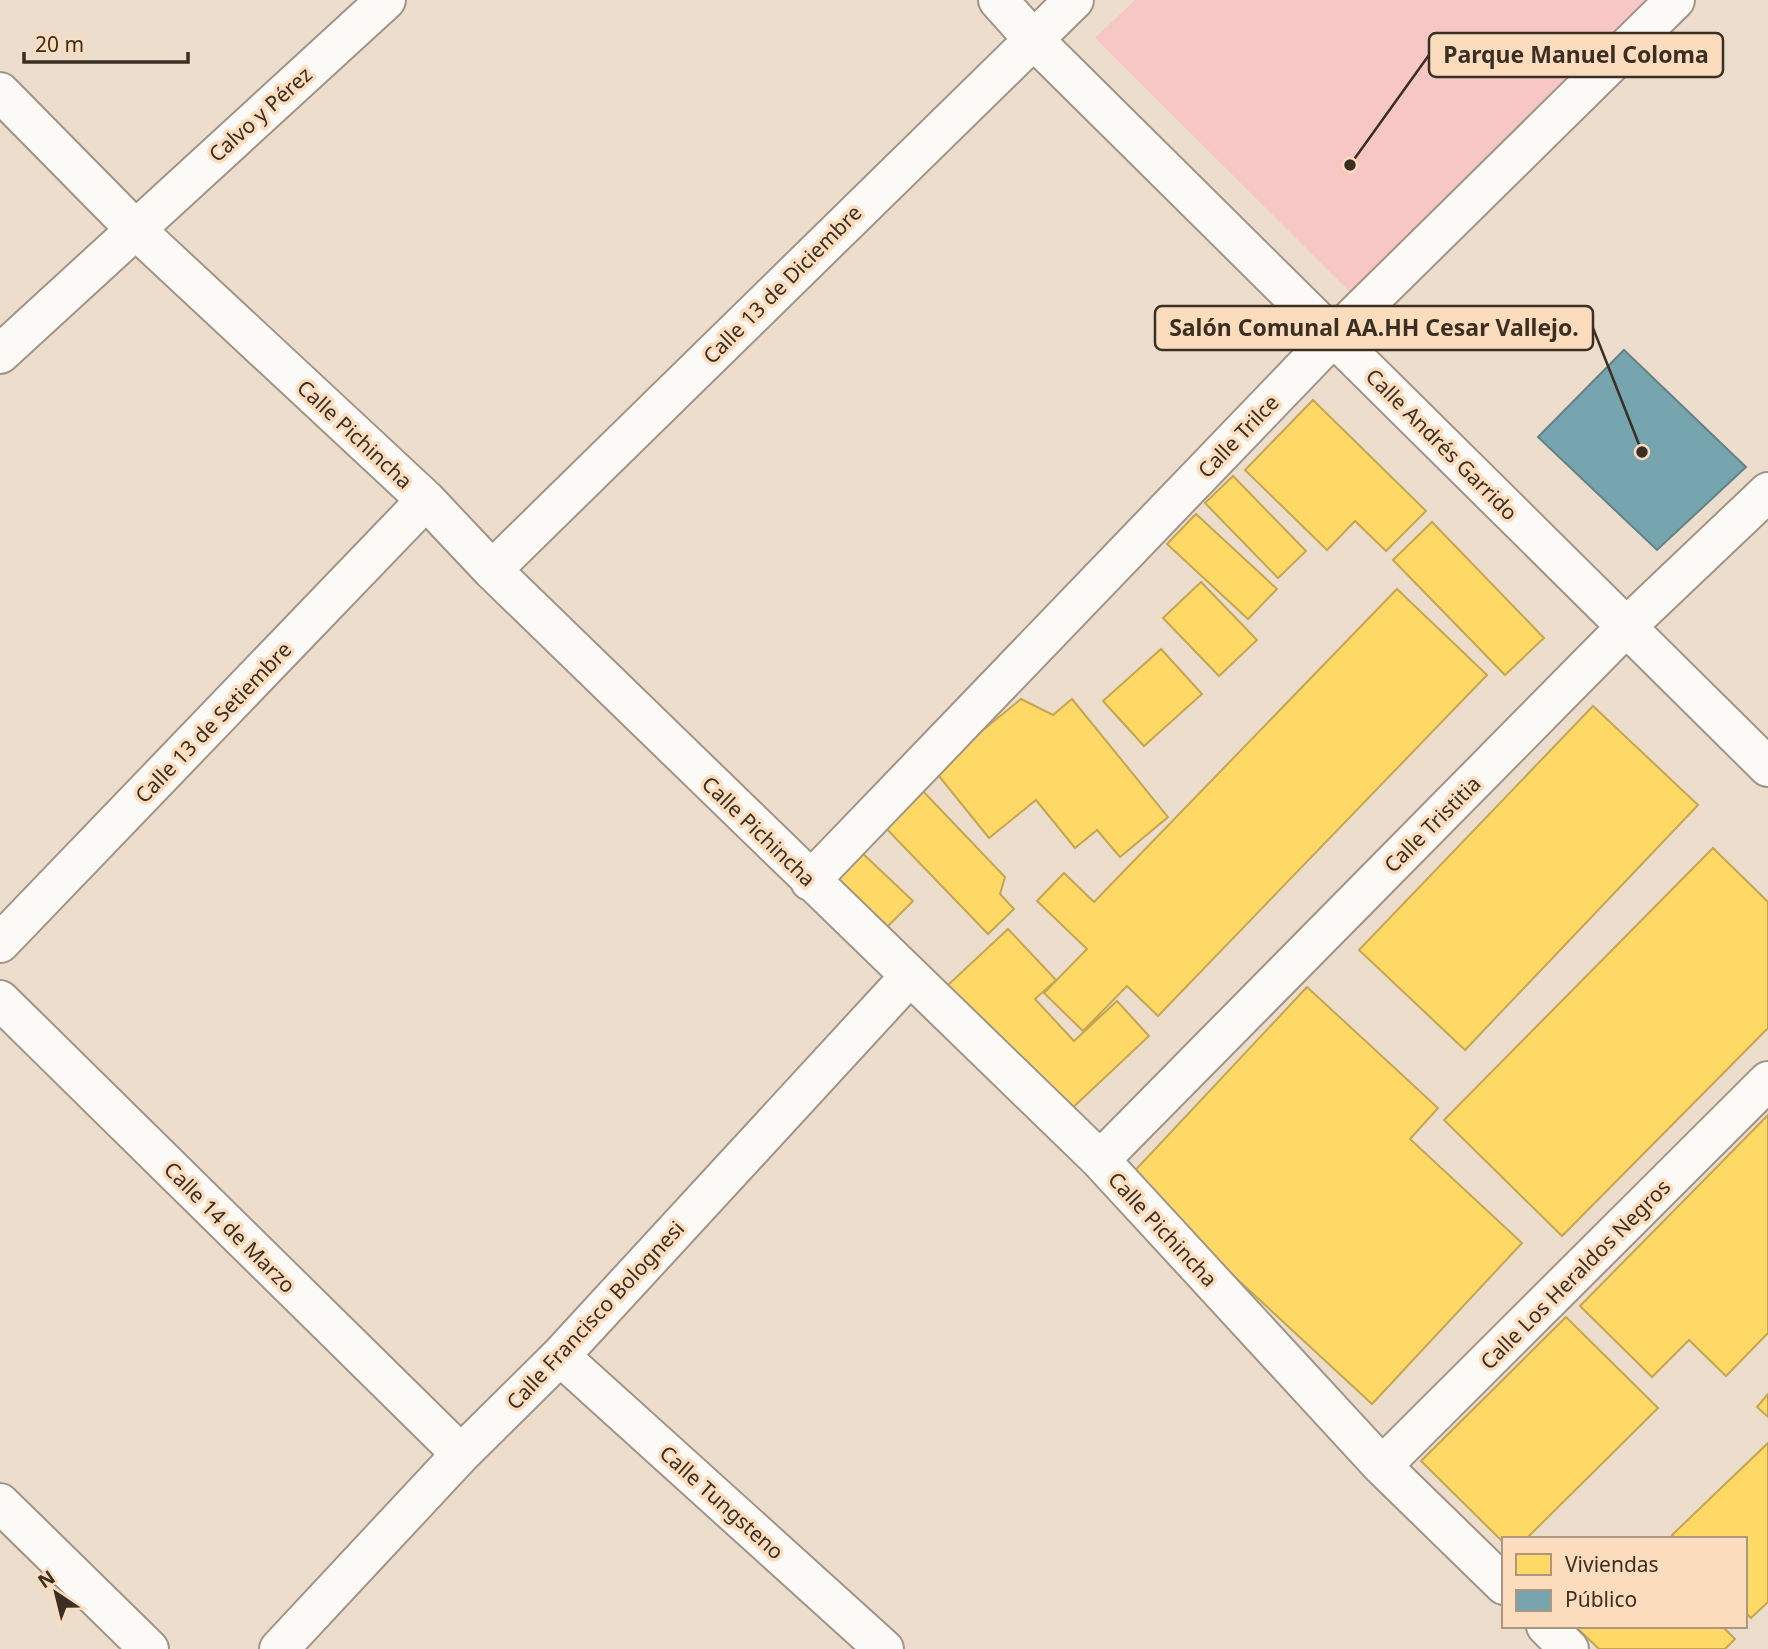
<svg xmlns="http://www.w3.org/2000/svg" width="1768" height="1649" viewBox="0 0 1768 1649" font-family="'Noto Sans',sans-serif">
	<rect width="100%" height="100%" fill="#edddcc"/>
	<path fill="#f7c7c5" d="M1135,0H1645L1350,292L1095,38Z"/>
	<path fill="#ffd966" stroke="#c4a652" stroke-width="2" d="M1313,400L1426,511L1386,551L1355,521L1327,550L1245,470Z
		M1233,476L1306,551L1278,578L1205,503Z
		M1196,514L1277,589L1248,619L1167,544Z
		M1432,522L1544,638L1505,675L1393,560Z
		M1201,582L1257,640L1219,676L1163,618Z
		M1397,589L1487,675L1158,1016L1127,986L1083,1031L1044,993L1087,949L1037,901L1064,873L1094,902Z
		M1161,649L1202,694L1144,746L1103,701Z
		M1021,699L1053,715L1072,699L1168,817L1120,857L1097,830L1075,848L1036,800L989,838L934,770Z
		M1593,706L1698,805L1465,1050L1359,950Z
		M919,787L1005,877L1000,894L1014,909L988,934L881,823Z
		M1713,848L1768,902V1028L1562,1236L1444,1120Z
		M860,851L913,901L886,928L834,879Z
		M1008,929L1056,980L1035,999L1074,1041L1117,1001L1149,1036L1068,1112L948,985Z
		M1307,987L1438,1108L1410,1139L1522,1243L1372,1404L1128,1178Z
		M1768,1115V1333L1726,1376L1689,1340L1652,1377L1580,1306Z
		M1566,1317L1658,1408L1526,1539H1504V1543L1421,1461Z
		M1768,1394V1417L1757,1407Z
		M1768,1443V1602L1751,1618L1745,1612V1539H1676L1672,1535Z
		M1575,1626H1722L1735,1639L1725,1649H1599Z"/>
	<path fill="#76a5af" stroke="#648285" stroke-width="2" d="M1624,350L1746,467L1657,550L1538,437Z"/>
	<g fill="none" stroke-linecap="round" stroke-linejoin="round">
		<defs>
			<path id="minor" d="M998,0L1032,38L1768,767
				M0,92L135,229L426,500L492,570L1100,1160L1382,1466L1504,1585
				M0,354L386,0
				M492,570L1074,0
				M810,881L1334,336L1675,0
				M0,943L426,500
				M0,1000L461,1454
				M1100,1160L1626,627L1768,492
				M560,1356L884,1649
				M1382,1466L1768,1081
				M0,1503L149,1649
				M1546,1626L1569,1649
				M279,1649L461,1454L560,1356L909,977"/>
		</defs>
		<use href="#minor" stroke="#a09487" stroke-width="42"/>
		<use href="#minor" stroke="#fcfaf7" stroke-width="38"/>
	</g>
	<g text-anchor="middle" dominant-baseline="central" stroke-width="7" stroke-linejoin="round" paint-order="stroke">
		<g font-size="21" fill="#3a2f22" stroke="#fbddbe">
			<text transform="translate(260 114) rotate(-42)">Calvo y Pérez</text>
			<text transform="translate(782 284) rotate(-45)">Calle 13 de Diciembre</text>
			<text transform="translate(355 434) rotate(43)">Calle Pichincha</text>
			<text transform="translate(1238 436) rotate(-46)">Calle Trilce</text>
			<text transform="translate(1442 444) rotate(45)">Calle Andrés Garrido</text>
			<text transform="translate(213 722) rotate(-46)">Calle 13 de Setiembre</text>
			<text transform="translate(1432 824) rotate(-45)">Calle Tristitia</text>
			<text transform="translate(759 831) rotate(44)">Calle Pichincha</text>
			<text transform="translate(230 1227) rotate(45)">Calle 14 de Marzo</text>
			<text transform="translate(1163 1229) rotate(47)">Calle Pichincha</text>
			<text transform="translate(1575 1274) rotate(-45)">Calle Los Heraldos Negros</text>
			<text transform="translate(595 1315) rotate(-47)">Calle Francisco Bolognesi</text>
			<text transform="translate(722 1502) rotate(42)">Calle Tungsteno</text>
		</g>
	</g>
	<path fill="none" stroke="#3a2f22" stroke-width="2.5" d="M1350 165L1429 55M1642 452L1593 328"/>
	<g fill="#3a2f22" stroke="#fbddbe" stroke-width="2.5">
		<circle cx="1350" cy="165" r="7"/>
		<circle cx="1642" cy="452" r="7"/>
	</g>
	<g fill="#fbddbe" stroke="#3a2f22" stroke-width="2.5">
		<rect x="1429" y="33" width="294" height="44" rx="7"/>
		<rect x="1155" y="306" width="438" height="44" rx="7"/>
	</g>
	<g font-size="23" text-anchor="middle" font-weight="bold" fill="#3a2f22">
		<text x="1576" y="63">Parque Manuel Coloma</text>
		<text x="1374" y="336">Salón Comunal AA.HH Cesar Vallejo.</text>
	</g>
	<rect x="1502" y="1537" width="245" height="91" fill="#fbddbe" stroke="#ae9780" stroke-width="2"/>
	<rect x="1516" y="1554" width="35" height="21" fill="#ffd966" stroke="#ae9780" stroke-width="2"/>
	<text x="1565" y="1572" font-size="21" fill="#3a2f22">Viviendas</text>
	<rect x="1516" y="1590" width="35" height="21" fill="#76a5af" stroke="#ae9780" stroke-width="2"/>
	<text x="1565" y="1607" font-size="21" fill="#3a2f22">Público</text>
	<g transform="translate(56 1593) rotate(325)" stroke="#fbddbe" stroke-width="5" paint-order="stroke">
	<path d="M0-5L12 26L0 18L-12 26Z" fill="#3a2f22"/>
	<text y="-10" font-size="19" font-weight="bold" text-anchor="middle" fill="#3a2f22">N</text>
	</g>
	<path d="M24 52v10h164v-10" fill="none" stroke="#3a2f22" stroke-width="3.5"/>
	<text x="35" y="52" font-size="21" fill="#3a2f22" stroke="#fbddbe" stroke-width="5" paint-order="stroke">20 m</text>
</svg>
